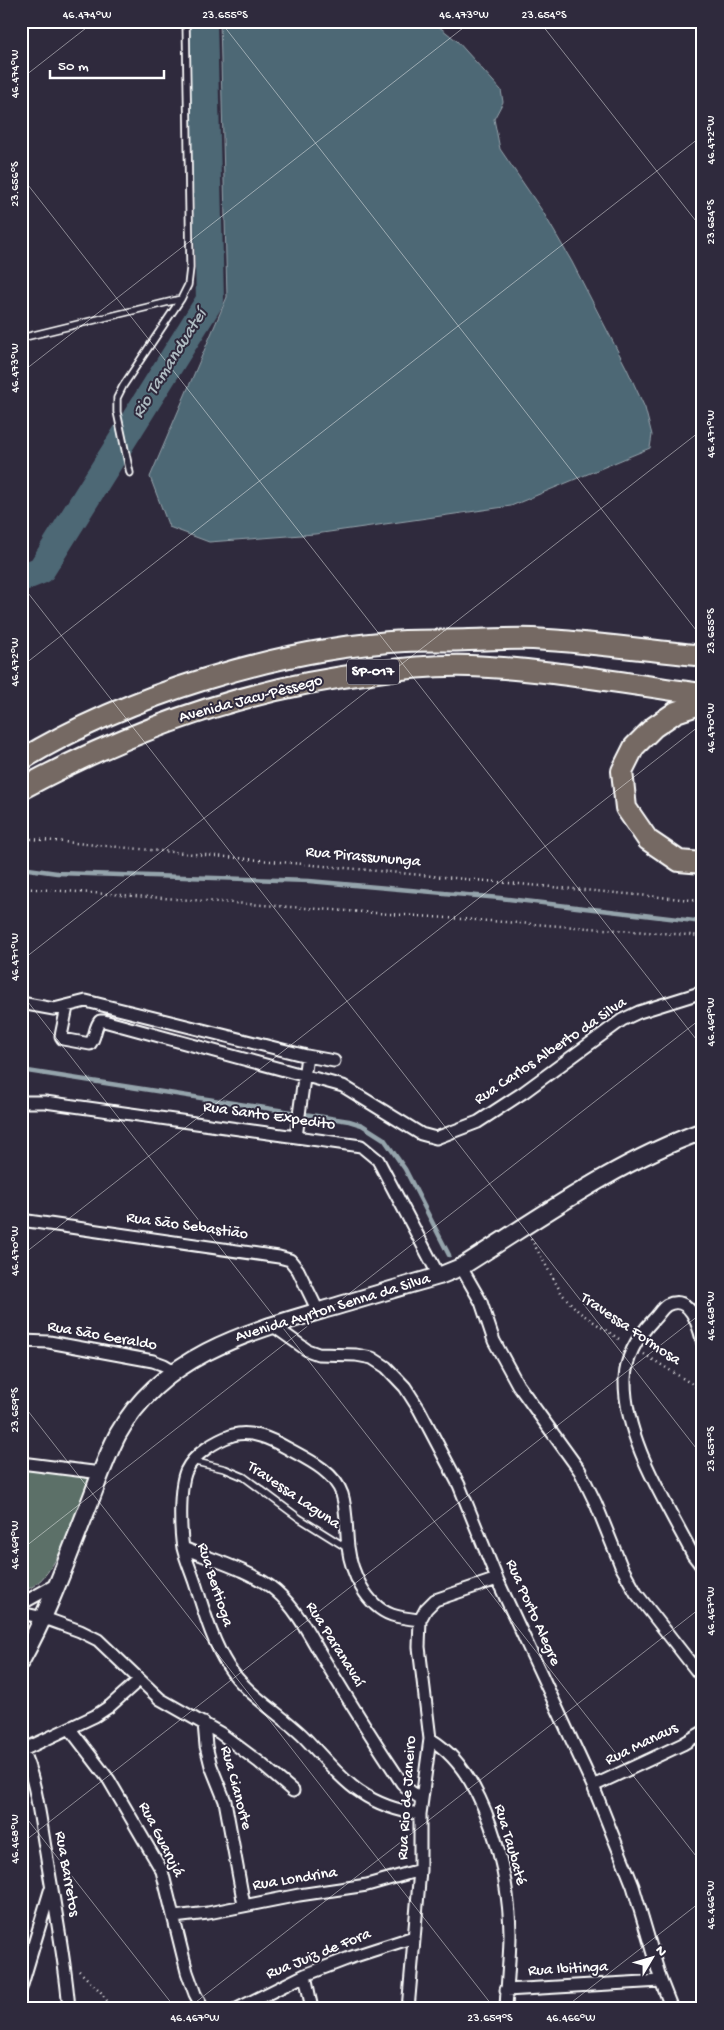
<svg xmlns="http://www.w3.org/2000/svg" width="724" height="2030" viewBox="0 0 724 2030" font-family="'Gochi Hand',sans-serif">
	<rect width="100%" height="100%" fill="#2f2a3d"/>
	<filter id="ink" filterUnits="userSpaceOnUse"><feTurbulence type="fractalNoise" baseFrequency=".02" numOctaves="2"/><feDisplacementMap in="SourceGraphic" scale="10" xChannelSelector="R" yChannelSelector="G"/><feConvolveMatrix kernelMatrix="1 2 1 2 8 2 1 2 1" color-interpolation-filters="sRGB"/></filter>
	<g filter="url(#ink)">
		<path fill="#5b6f68" stroke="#adb7b4" d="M21,1469L89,1478C78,1508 56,1586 21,1591Z"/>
		<path fill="#4e6775" stroke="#95a4ac" d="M220,21H432L457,41L501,90L503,102L494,119L500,149L543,212L572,262L627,369L645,408L652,435L650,448L511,506L315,534L209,542L169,527L150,477L227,297Z"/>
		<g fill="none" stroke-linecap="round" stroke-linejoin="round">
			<path stroke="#95a4ac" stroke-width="4.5" d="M21,868L57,873L309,881L500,898L703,922
				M21,1070L349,1121L362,1125L384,1139L405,1169L449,1255"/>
			<path stroke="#4e6775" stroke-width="28" d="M21,578L41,570L210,300L203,21"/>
			<defs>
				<path id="service" d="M21,338L181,299
					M130,473L117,412V398L123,386L181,299L188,285L190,268L186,21
					M192,1461L225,1469L244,1477L299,1518L347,1548"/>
				<path id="minor" d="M21,1003L54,1009L86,1001L307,1056L334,1061
					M67,1007L61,1036L63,1039L90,1044C96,1037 94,1028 100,1021H104L343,1086L421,1134L436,1138L478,1122L524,1092L622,1020L639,1012L703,992
					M21,1102H45L361,1146L378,1160L439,1276
					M296,1137L307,1056
					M21,1220L279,1257L290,1260L298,1270L318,1311
					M461,1267L481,1302L494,1341L518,1385L580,1471L596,1504L621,1566L636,1593L703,1679
					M272,1325L307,1350L318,1354L356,1355L372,1358L386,1367L405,1387L419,1409L459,1485L497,1579L593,1786L633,1886L661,1981L672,2009
					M21,1341L49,1342L153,1361L164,1365L174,1371
					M703,1343C699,1328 691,1293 667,1305C662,1308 658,1315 654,1319C638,1336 626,1355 625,1379C624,1440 666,1502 693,1555L703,1568
					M21,1463L101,1473
					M183,1548C211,1559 255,1572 276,1591C300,1612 312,1641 328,1666C352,1706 376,1744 402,1783L411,1792L422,1799
					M21,1604L57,1584
					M21,1613L44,1618L80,1631L98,1640L160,1699L220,1733L259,1762L293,1791
					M204,1723L206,1746L211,1766L225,1801L244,1905
					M70,1729L109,1780L162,1871L187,1972L195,1994L203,2009
					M430,1739C486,1772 509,1872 510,1933C510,1958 507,1984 506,2009
					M21,1748C36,1777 40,1820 46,1853C54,1905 65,1956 69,2009
					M23,1750L95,1716L110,1706L139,1680
					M593,1786L683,1744L703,1732
					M420,1814C398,1811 379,1805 360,1792C340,1779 319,1752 302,1735C278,1712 246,1694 228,1666C212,1641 204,1611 195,1583C191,1571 186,1560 183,1548C180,1529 179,1488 186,1471C194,1454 215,1441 233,1435C252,1430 271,1439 287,1448C307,1459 334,1471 342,1494C347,1510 346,1530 348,1547C351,1572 366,1606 392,1615C401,1618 411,1619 420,1620
					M174,1917L208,1913L299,1895L367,1885L420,1870
					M305,1975L312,2009
					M21,1988L50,1891
					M506,1990L661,1981
					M237,2009L305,1975L352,1957L414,1937
					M408,2009L420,1870V1814L430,1739L419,1647L420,1620L426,1609L435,1600L497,1579"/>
				<path id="secondary" d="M21,1661C49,1611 68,1557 89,1504C98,1481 106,1457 118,1434C161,1357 244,1333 323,1310C361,1299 400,1287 439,1276L461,1267C539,1218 616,1162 703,1131"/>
				<path id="trunk" d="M703,703L676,712L654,727L634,747L622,771L626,808L648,840L679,861L703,863
					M21,760C128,695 280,648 405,641C426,640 448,641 469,640C490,640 512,638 533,639C590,642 646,650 703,656
					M21,789C130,730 249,688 371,673C404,668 437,665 470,666C547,669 626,684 703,694"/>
			</defs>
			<use href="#service" stroke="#fff" stroke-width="9"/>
			<use href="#minor" stroke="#fff" stroke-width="15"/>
			<use href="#secondary" stroke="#fff" stroke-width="20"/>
			<use href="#trunk" stroke="#fff" stroke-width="24"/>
			<path stroke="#fff" stroke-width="2.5" stroke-dasharray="1 4" stroke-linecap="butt" d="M21,838L703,901
				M21,888L703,936
				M531,1239L562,1294L579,1312L622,1341
				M644,1354L703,1391
				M79,1971L100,1991L113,2009"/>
			<use href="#service" stroke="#2f2a3d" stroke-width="5.5"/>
			<use href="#minor" stroke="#2f2a3d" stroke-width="11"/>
			<use href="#secondary" stroke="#2f2a3d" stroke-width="16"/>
			<use href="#trunk" stroke="#756964" stroke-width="20"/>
		</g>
	</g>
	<path fill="none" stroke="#fff" stroke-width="1" stroke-opacity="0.45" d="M220,21L703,639M539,21L703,230M21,79L95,21M21,176L703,1048M21,373L472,21M21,584L703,1457M21,667L703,135M21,961L703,429M21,993L703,1865M21,1256L703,723M21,1402L495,2009M21,1550L703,1017M21,1811L176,2009M21,1844L703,1312M187,2009L703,1606M563,2009L703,1900"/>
	<g text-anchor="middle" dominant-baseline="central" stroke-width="4" stroke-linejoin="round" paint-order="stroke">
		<rect fill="#2f2a3d" stroke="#c1bfc5" stroke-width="1" x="347" y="659.5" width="52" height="25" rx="4"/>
		<g font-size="15" font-weight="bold" fill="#fff">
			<text x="373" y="672">SP-017</text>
		</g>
		<g font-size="16" fill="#fff" stroke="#2f2a3d">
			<text transform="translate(251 700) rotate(-15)">Avenida Jacu-Pêssego</text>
			<text transform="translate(363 858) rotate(5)">Rua Pirassununga</text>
			<text transform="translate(551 1052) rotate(-34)">Rua Carlos Alberto da Silva</text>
			<text transform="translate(269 1117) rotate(8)">Rua Santo Expedito</text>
			<text transform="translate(187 1227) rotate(8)">Rua São Sebastião</text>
			<text transform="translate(333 1309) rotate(-17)">Avenida Ayrton Senna da Silva</text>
			<text transform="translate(630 1330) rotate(34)">Travessa Formosa</text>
			<text transform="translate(102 1337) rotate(10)">Rua São Geraldo</text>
			<text transform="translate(293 1496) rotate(34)">Travessa Laguna</text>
			<text transform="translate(214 1585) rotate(72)">Rua Bertioga</text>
			<text transform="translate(532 1613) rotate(66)">Rua Porto Alegre</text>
			<text transform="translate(334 1645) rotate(58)">Rua Paranavaí</text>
			<text transform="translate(642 1745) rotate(-26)">Rua Manaus</text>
			<text transform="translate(235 1788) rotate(75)">Rua Cianorte</text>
			<text transform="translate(408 1798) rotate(-86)">Rua Rio de Janeiro</text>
			<text transform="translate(160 1840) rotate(63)">Rua Guarujá</text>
			<text transform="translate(509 1845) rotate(74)">Rua Taubaté</text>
			<text transform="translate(66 1874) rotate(80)">Rua Barretos</text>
			<text transform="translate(295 1880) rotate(-9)">Rua Londrina</text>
			<text transform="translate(319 1955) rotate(-22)">Rua Juiz de Fora</text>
			<text transform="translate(568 1970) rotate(-3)">Rua Ibitinga</text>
		</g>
		<g font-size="18" font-style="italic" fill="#afbbc1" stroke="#2f2a3d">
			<text transform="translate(170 364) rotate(-58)">Rio Tamanduateí</text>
		</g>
	</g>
	<rect width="724" height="2030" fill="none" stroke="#2f2a3d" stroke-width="55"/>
	<g transform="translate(652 1958) rotate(52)" stroke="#2f2a3d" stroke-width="4" paint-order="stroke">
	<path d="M0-4L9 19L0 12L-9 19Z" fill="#ffffff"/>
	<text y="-8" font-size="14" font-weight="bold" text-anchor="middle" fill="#ffffff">N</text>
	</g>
	<path d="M50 70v8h114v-8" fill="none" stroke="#ffffff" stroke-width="2.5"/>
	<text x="58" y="70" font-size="15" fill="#ffffff" stroke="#2f2a3d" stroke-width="4" paint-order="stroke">50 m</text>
	<rect x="28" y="28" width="668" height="1974" fill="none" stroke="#fff" stroke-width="2"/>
	<g font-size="12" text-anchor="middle" fill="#fff">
		<text x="87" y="18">46.474°W</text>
		<text x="225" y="18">23.655°S</text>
		<text x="464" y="18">46.473°W</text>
		<text x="544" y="18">23.654°S</text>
		<text transform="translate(14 74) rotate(-90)" y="4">46.474°W</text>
		<text transform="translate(710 140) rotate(-90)" y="4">46.472°W</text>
		<text transform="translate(14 184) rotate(-90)" y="4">23.656°S</text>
		<text transform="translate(710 222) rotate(-90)" y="4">23.654°S</text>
		<text transform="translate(14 368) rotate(-90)" y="4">46.473°W</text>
		<text transform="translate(710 434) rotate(-90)" y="4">46.471°W</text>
		<text transform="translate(710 631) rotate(-90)" y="4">23.655°S</text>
		<text transform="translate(14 662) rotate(-90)" y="4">46.472°W</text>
		<text transform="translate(710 728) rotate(-90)" y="4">46.470°W</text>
		<text transform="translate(14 957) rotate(-90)" y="4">46.471°W</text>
		<text transform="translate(710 1022) rotate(-90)" y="4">46.469°W</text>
		<text transform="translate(14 1251) rotate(-90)" y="4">46.470°W</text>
		<text transform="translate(710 1316) rotate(-90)" y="4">46.468°W</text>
		<text transform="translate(14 1410) rotate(-90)" y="4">23.659°S</text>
		<text transform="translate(710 1449) rotate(-90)" y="4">23.657°S</text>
		<text transform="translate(14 1545) rotate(-90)" y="4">46.469°W</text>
		<text transform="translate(710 1611) rotate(-90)" y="4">46.467°W</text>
		<text transform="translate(14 1839) rotate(-90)" y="4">46.468°W</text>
		<text transform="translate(710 1905) rotate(-90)" y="4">46.466°W</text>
		<text x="195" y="2021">46.467°W</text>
		<text x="490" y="2021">23.659°S</text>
		<text x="571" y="2021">46.466°W</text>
	</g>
</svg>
